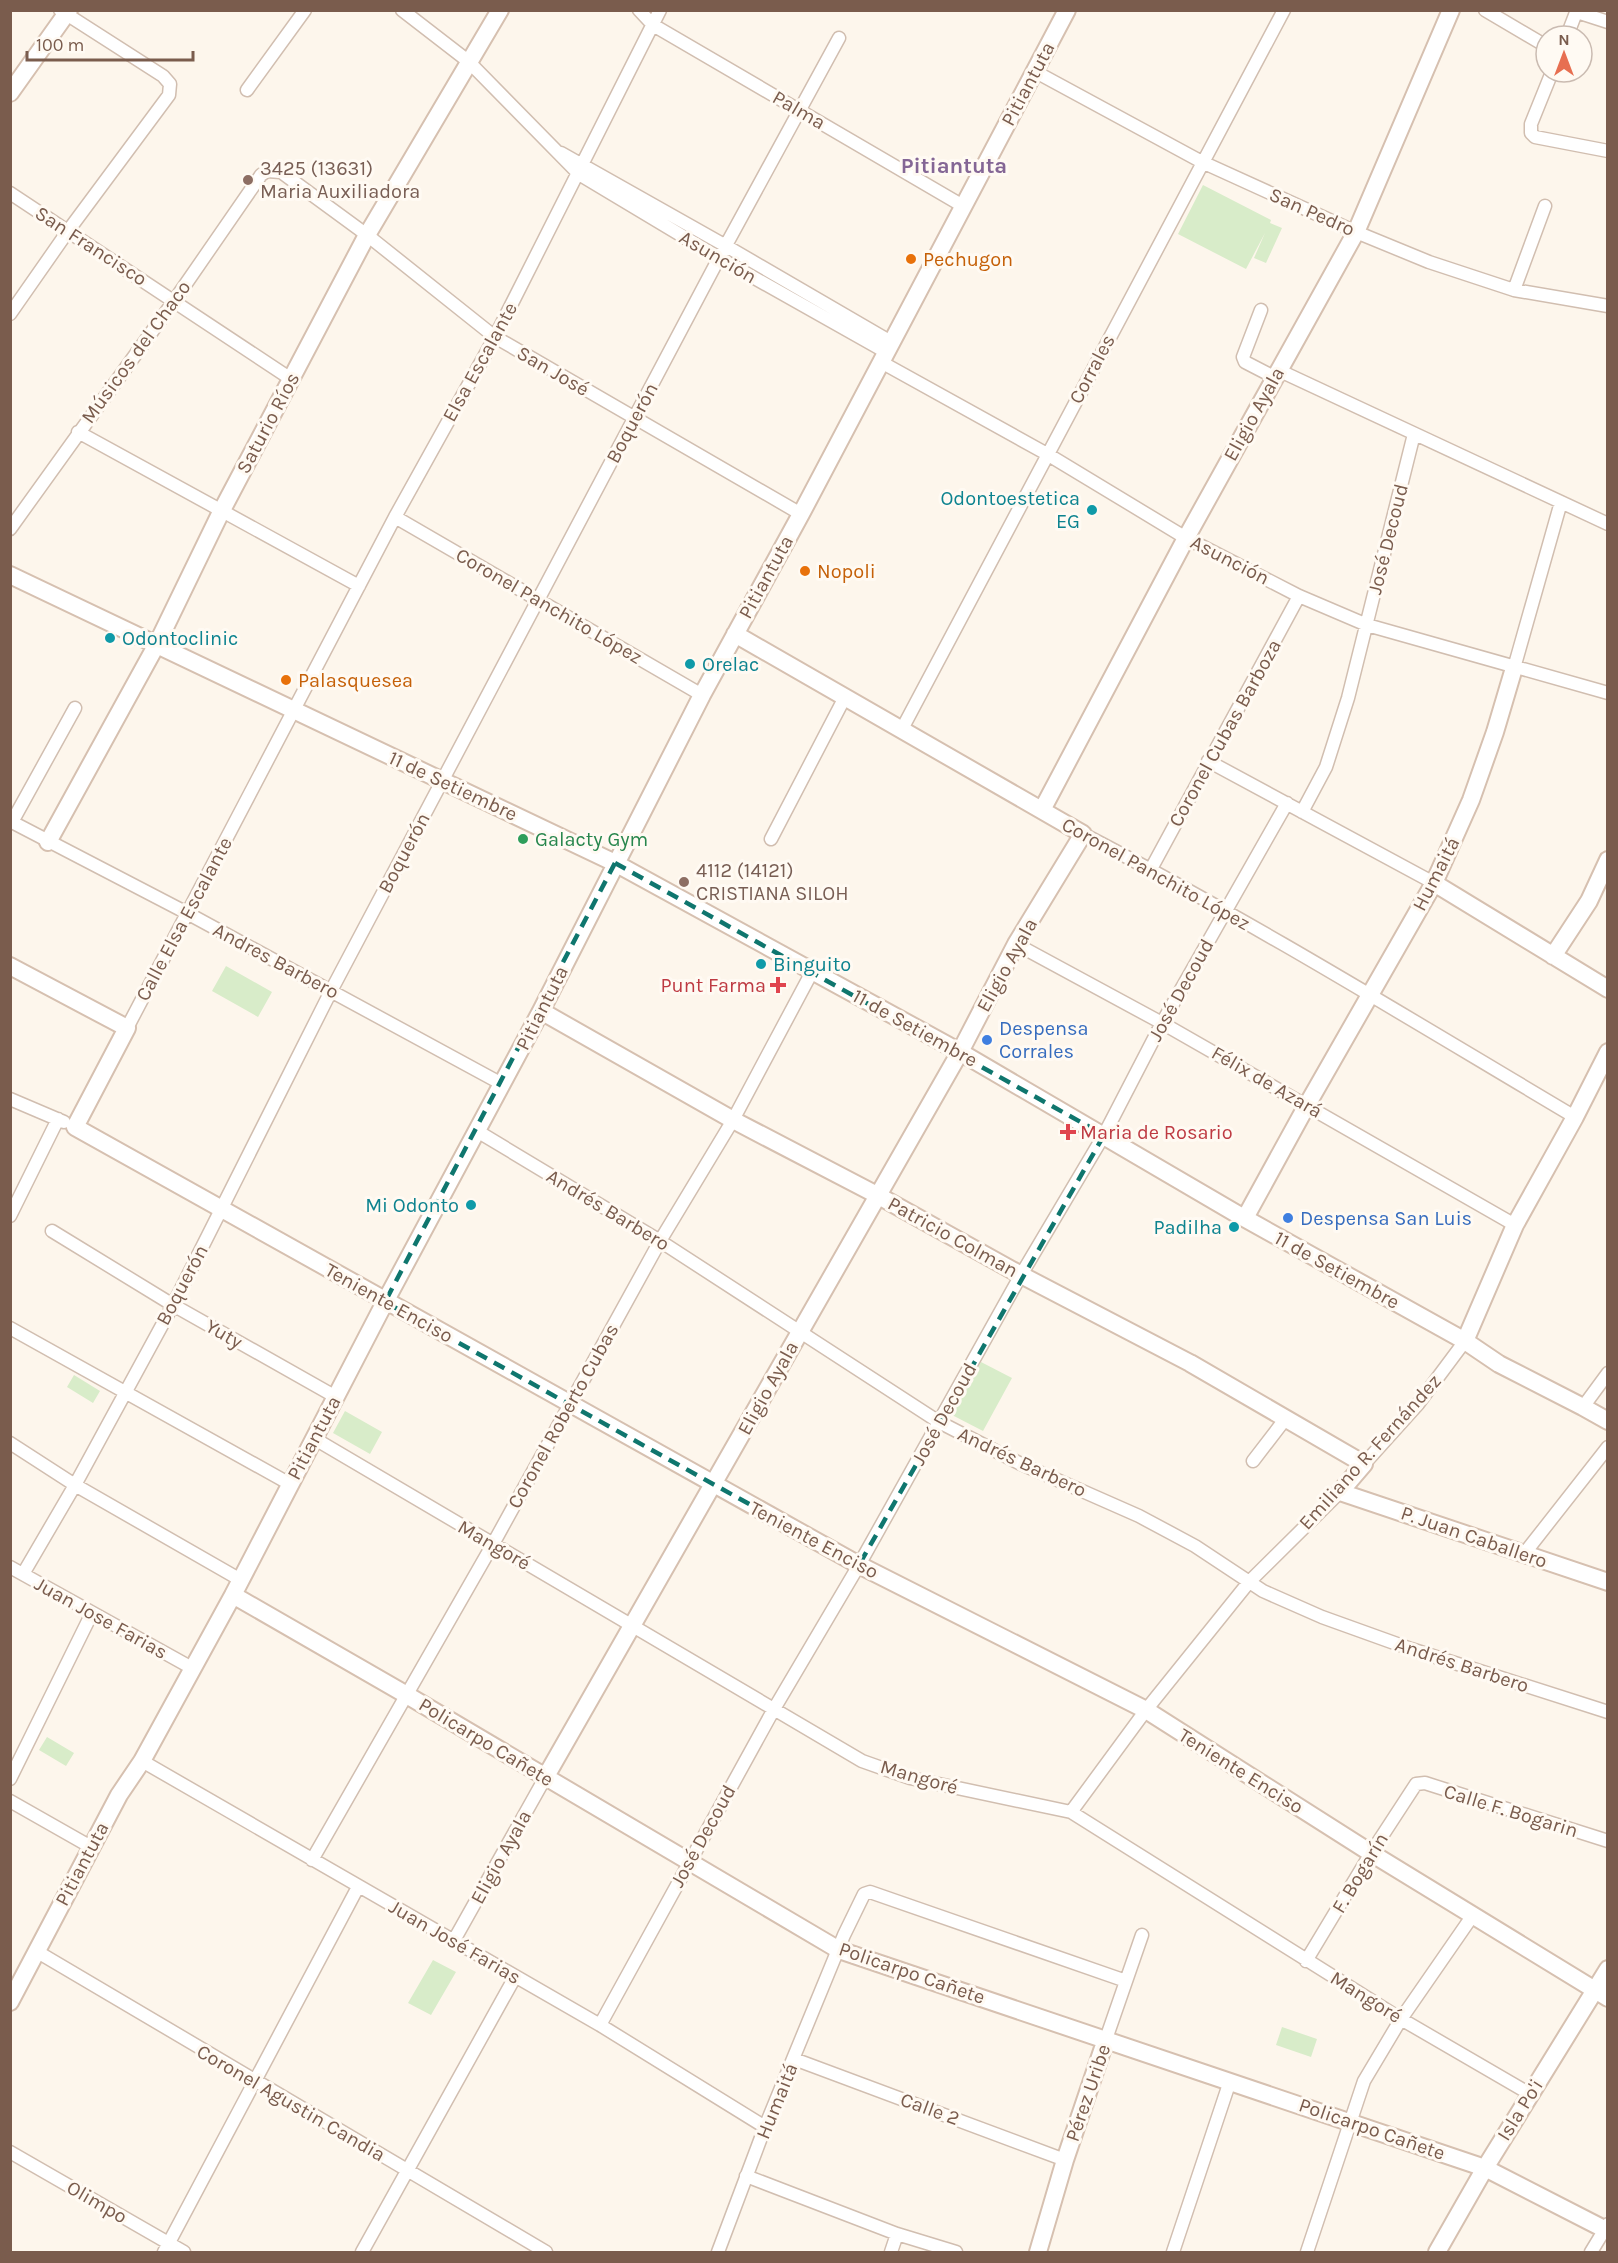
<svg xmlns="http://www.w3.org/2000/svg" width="1618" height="2263" viewBox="0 0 1618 2263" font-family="Karla,sans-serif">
	<rect width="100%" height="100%" fill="#fdf6ec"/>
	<path fill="#d8ecc9" d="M1203,185L1271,220L1270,223L1282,228L1266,263L1254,258L1265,233L1246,269L1178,234Z
		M226,966L272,992L258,1017L212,991Z
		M981,1362L1012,1378L983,1431L952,1415Z
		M74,1375L100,1391L93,1403L67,1387Z
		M345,1411L382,1432L370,1454L333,1433Z
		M47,1737L74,1753L66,1766L39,1750Z
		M433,1960L456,1972L431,2015L408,2003Z
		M1282,2027L1317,2039L1311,2057L1276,2045Z"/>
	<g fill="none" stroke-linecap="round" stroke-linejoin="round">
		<defs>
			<path id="street" d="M402,10L468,61L579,174L719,258L886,352
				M639,10L653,25L963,206
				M1485,10L1546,46
				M1577,12L1608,22
				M1567,36L1577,10
				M1034,71L1202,162L1356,232L1429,262L1514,290L1608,306
				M1552,72L1531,124V133L1535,137L1608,151
				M247,90L305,10
				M561,153L726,246L891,342
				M10,193L291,379
				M1514,290L1545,206
				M1261,310L1243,357L1245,362L1274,377
				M10,314L68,231L169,95L170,84L163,76L60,10
				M881,362L1047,454L1186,538L1299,596L1367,625L1608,693
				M1278,370L1608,524
				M78,432L359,586
				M395,517L702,695
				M10,529L174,301L261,175L267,171L281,172L367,235L495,337L801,514
				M1514,668L1561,502
				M902,729L1284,10
				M1208,761L1434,883
				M1302,812L1326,767L1348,698L1414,434
				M10,821L187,913L502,1084
				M12,822L75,708
				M1083,834C1251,921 1413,1021 1575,1117
				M771,839L845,697
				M1151,869L1299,596
				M1016,944L1162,1023L1515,1225
				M127,1028L395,517L495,337L660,10
				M10,1099L64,1122
				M477,1131L660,1241L939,1422L1021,1464L1139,1516L1195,1546L1263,1591L1322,1617L1411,1649L1608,1712
				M10,1216L58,1119
				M52,1231L173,1305L336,1397
				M10,1328L290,1484
				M1583,1407L1608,1373
				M315,1439L862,1761L910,1778L1071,1812L1401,2019L1530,2094
				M10,1443L75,1485L239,1579
				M1253,1461L1286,1418
				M1364,1464L1418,1404L1465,1341
				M1524,1554L1608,1447
				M10,1567L192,1668
				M23,1574L75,1485L173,1305L331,991L719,258L839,38
				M142,1761L600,2025L765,2127
				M10,1779L92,1613
				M10,1801L91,1847
				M1071,1812L1146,1710L1249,1582L1340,1492
				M312,1860L493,1544L660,1241L733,1120L813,970
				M453,1942L545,1778
				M36,1951L546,2252
				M1306,1961L1371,1853L1416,1784L1425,1783L1608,1841
				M600,2025L774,1709L859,1565L1021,1275L1104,1135L1162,1023L1287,803
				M1106,2039L1142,1935
				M794,2059L1065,2160
				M10,2152L184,2252
				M746,2176L897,2234L956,2252
				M164,2252L358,1887
				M362,2252L515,1977
				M718,2252L765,2127L844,1935L864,1894L870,1892L1126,1981
				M891,2252L897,2234
				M1173,2252L1230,2081
				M1307,2252L1364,2081L1401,2019L1473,1915
				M1591,2252L1608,2224"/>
			<path id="secondary" d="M10,93L69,10
				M10,575L615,863L960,1052L1237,1214L1465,1341L1499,1364L1583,1407L1608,1421
				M1042,810L1186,538L1356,232L1451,10
				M48,842L157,644L221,512L367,235L500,10
				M1434,883L1608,989
				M1553,956L1589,901L1608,860
				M10,966L127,1028L75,1127L859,1565L1146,1710L1371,1853L1608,1998
				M541,1011L733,1120L877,1195L1021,1275L1190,1363L1364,1464L1340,1492L1608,1582
				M1245,1218L1307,1105L1434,883L1471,800L1495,732L1514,668
				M1465,1341L1515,1225L1575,1117L1608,1052
				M233,1595L405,1694L839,1950L1485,2168L1608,2231
				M545,1778L960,1052L1016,944L1083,834L735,634
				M10,2002L119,1795L142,1761L233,1595L385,1302L541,1011L702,695L801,514L1067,10
				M1038,2252L1065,2160L1106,2039
				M1437,2252L1485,2168L1608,1969"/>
		</defs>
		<use href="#street" stroke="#d1beb0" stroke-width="15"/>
		<use href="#secondary" stroke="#d6c0b0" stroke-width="20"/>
		<use href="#street" stroke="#fff" stroke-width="12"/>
		<use href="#secondary" stroke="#fff" stroke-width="16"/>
	</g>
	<path fill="none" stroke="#0f766e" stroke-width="4.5" stroke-dasharray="12 8" stroke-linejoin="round" d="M615,863L1104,1135L859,1565L385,1302Z"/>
	<g fill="#8d6e63" stroke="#fffaf3" stroke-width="2">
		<circle cx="248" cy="180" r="6"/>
		<circle cx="684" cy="882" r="6"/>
	</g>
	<g fill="#e8710a" stroke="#fffaf3" stroke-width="2">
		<circle cx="911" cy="259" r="6"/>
		<circle cx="805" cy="571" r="6"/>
		<circle cx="286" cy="680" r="6"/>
	</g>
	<g fill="#0f9aa8" stroke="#fffaf3" stroke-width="2">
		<circle cx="1092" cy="510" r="6"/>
		<circle cx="110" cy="638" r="6"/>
		<circle cx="690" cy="664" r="6"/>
		<circle cx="761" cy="964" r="6"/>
		<circle cx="471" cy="1205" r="6"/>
		<circle cx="1234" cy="1227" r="6"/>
	</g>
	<circle fill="#2e9e5b" stroke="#fffaf3" stroke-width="2" cx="523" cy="839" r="6"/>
	<g fill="#e0444e" stroke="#fffaf3" stroke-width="2">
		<path d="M775 976h6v6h6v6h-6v6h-6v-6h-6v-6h6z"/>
		<path d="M1065 1123h6v6h6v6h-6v6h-6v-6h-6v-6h6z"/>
	</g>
	<g fill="#3f7fe0" stroke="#fffaf3" stroke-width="2">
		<circle cx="987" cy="1040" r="6"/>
		<circle cx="1288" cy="1218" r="6"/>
	</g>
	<g text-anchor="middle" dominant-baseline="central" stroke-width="6" stroke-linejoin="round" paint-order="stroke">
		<g font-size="20" fill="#7a5c4d" stroke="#fffaf3">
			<text transform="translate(1028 84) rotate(-62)">Pitiantuta</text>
			<text transform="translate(799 110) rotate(30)">Palma</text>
			<text transform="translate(1312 212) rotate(24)">San Pedro</text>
			<text transform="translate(91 246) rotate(33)">San Francisco</text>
			<text transform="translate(718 257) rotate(30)">Asunción</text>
			<text transform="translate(136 352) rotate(-54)">Músicos del Chaco</text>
			<text transform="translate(480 362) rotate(-61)">Elsa Escalante</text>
			<text transform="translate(1092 369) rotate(-62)">Corrales</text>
			<text transform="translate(553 371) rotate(30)">San José</text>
			<text transform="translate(1254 414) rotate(-61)">Eligio Ayala</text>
			<text transform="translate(268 423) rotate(-62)">Saturio Ríos</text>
			<text transform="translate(632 423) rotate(-62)">Boquerón</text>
			<text transform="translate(1388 539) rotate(-76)">José Decoud</text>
			<text transform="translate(1230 560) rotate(27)">Asunción</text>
			<text transform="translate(766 577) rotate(-61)">Pitiantuta</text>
			<text transform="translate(549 606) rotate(30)">Coronel Panchito López</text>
			<text transform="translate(1225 733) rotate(-61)">Coronel Cubas Barboza</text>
			<text transform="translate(453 786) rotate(25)">11 de Setiembre</text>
			<text transform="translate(404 853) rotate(-62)">Boquerón</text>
			<text transform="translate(1156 874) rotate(29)">Coronel Panchito López</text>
			<text transform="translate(1436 874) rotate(-63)">Humaitá</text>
			<text transform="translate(184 919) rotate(-62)">Calle Elsa Escalante</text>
			<text transform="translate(276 961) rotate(28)">Andres Barbero</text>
			<text transform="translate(1007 965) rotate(-61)">Eligio Ayala</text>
			<text transform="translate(1181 990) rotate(-61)">José Decoud</text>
			<text transform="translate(542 1008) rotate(-63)">Pitiantuta</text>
			<text transform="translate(915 1028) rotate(29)">11 de Setiembre</text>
			<text transform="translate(1267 1082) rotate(30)">Félix de Azará</text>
			<text transform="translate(608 1210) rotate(31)">Andrés Barbero</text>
			<text transform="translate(953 1237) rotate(29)">Patricio Colman</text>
			<text transform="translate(1337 1270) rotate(29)">11 de Setiembre</text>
			<text transform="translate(182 1285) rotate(-62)">Boquerón</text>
			<text transform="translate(389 1303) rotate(29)">Teniente Enciso</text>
			<text transform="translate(224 1334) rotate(30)">Yuty</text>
			<text transform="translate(768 1388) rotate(-61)">Eligio Ayala</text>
			<text transform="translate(944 1414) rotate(-61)">José Decoud</text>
			<text transform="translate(563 1416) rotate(-61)">Coronel Roberto Cubas</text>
			<text transform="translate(314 1438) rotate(-62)">Pitiantuta</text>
			<text transform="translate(1370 1452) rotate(-48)">Emiliano R. Fernández</text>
			<text transform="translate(1022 1462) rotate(25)">Andrés Barbero</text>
			<text transform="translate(1474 1537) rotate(19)">P. Juan Caballero</text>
			<text transform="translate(814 1540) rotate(28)">Teniente Enciso</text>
			<text transform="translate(494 1545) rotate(30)">Mangoré</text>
			<text transform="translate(101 1618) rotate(29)">Juan Jose Farias</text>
			<text transform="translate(1462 1665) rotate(18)">Andrés Barbero</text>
			<text transform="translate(486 1742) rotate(31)">Policarpo Cañete</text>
			<text transform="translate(1241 1771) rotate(32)">Teniente Enciso</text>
			<text transform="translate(919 1777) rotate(16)">Mangoré</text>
			<text transform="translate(1511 1811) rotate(17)">Calle F. Bogarin</text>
			<text transform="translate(703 1836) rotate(-61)">José Decoud</text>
			<text transform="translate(501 1857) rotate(-61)">Eligio Ayala</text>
			<text transform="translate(82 1864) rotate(-62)">Pitiantuta</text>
			<text transform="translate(1360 1873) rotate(-59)">F. Bogarín</text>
			<text transform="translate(455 1942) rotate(30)">Juan José Farias</text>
			<text transform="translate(912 1973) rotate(19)">Policarpo Cañete</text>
			<text transform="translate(1366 1997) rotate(32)">Mangoré</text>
			<text transform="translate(1088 2093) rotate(-71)">Pérez Uribe</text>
			<text transform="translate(777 2101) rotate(-68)">Humaitá</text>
			<text transform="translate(291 2103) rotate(30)">Coronel Agustin Candia</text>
			<text transform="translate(930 2109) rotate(20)">Calle 2</text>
			<text transform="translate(1520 2110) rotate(-58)">Isla Po'i</text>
			<text transform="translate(1372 2129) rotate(19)">Policarpo Cañete</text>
			<text transform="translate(97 2202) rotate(30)">Olimpo</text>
		</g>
		<g font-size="20" fill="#785e54" stroke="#fffaf3" text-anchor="start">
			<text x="260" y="168">3425 (13631)<tspan x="260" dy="23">Maria Auxiliadora</tspan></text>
			<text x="696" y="870">4112 (14121)<tspan x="696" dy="23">CRISTIANA SILOH</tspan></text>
		</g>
		<g font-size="20" fill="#c56008" stroke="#fffaf3" text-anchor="start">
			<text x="923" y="259">Pechugon</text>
			<text x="817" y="571">Nopoli</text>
			<text x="298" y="680">Palasquesea</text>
		</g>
		<g font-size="20" fill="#0d838f" stroke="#fffaf3" text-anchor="end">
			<text x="1080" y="498">Odontoestetica<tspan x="1080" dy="23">EG</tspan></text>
			<text x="122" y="638" text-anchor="start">Odontoclinic</text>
			<text x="702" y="664" text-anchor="start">Orelac</text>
			<text x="773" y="964" text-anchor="start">Binguito</text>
			<text x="459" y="1205">Mi Odonto</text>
			<text x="1222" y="1227">Padilha</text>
		</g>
		<g font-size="20" fill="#27864d" stroke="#fffaf3" text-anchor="start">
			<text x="535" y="839">Galacty Gym</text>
		</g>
		<g font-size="20" fill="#be3a42" stroke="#fffaf3" text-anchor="end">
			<text x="766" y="985">Punt Farma</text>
			<text x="1080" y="1132" text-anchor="start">Maria de Rosario</text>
		</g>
		<g font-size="20" fill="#366cbe" stroke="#fffaf3" text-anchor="start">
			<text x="999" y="1028">Despensa<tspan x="999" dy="23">Corrales</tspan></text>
			<text x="1300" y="1218">Despensa San Luis</text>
		</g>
		<g font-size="22" font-weight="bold" fill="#846695" stroke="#fffaf3">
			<text x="954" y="166">Pitiantuta</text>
		</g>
	</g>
	<rect width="1618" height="2263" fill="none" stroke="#7a5c4d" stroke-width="24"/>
	<g transform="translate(1564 54)"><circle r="28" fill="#fffaf3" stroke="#cabbb1" stroke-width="1.5"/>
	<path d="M0-4.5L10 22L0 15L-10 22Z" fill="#e76f51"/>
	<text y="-9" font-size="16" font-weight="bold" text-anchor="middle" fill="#7a5c4d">N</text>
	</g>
	<path d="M27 51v9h166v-9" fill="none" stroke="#7a5c4d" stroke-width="3"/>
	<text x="36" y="51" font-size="18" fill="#7a5c4d" stroke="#fffaf3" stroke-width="4.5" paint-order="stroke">100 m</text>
</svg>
